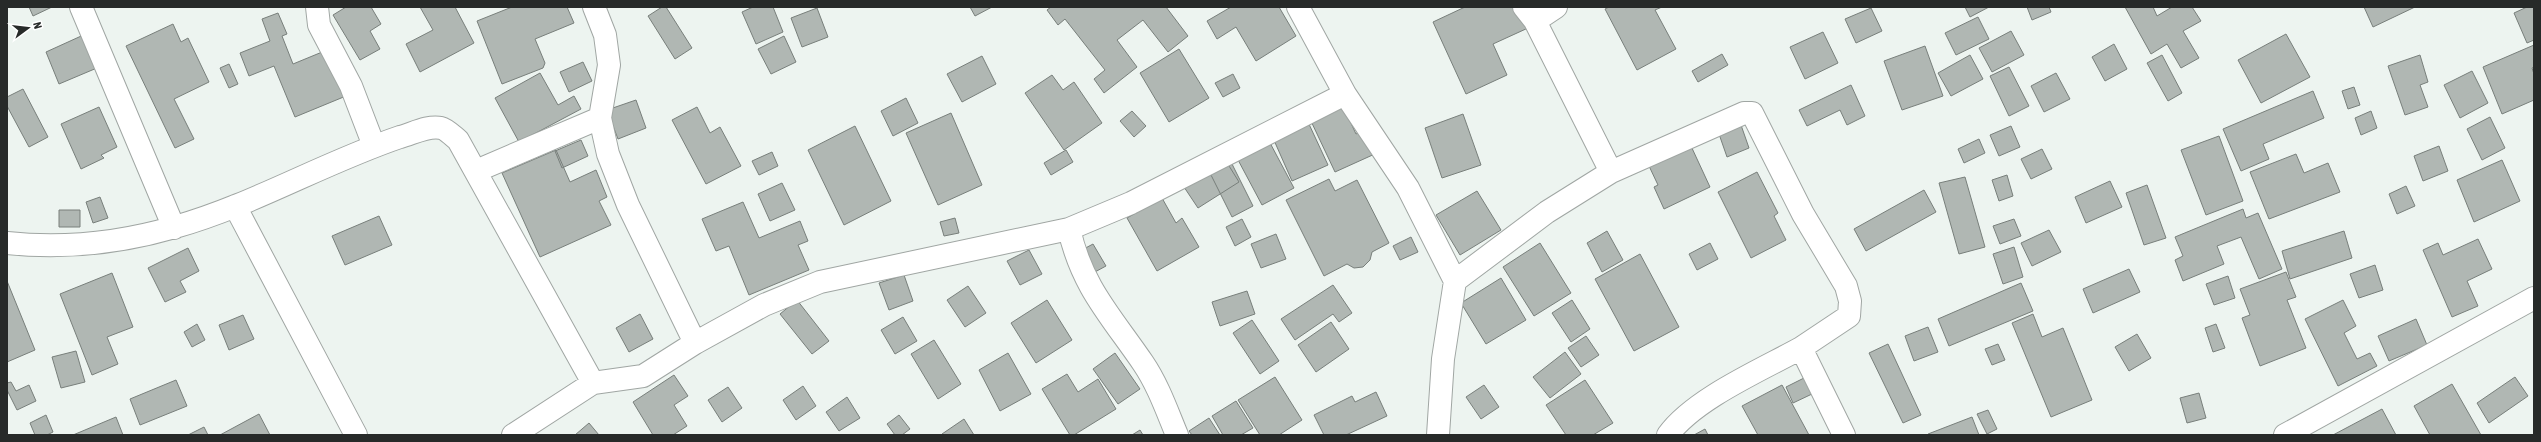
<svg xmlns="http://www.w3.org/2000/svg" width="2541" height="442" viewBox="0 0 2541 442" font-family="'Asap Condensed',sans-serif">
	<rect width="100%" height="100%" fill="#edf4f0"/>
	<path fill="#b0b7b3" stroke="#787f7b" d="M29,7H52L33,16Z
		M346,7H371L381,24L370,31L380,49L360,60L333,15Z
		M420,7H455L474,43L420,72L406,44L433,30Z
		M512,7H567L574,23L535,39L545,63L543,68L502,84L477,21Z
		M662,7H666L692,48L675,59L648,16Z
		M753,7H773L783,32L756,44L742,12Z
		M970,7H992L975,16Z
		M1051,7H1166L1188,36L1168,52L1143,20L1117,40L1137,67L1104,93L1094,79L1105,70L1065,19L1058,25L1047,10Z
		M1231,7H1279L1296,36L1256,61L1236,27L1217,39L1207,21Z
		M1465,7H1519L1528,28L1493,44L1507,75L1466,94L1433,22Z
		M1609,7H1662L1655,10L1676,49L1637,70L1605,9Z
		M1965,7H1989L1970,17Z
		M2027,7H2049L2051,12L2032,20Z
		M2125,7H2153L2157,16L2172,7H2192L2201,21L2183,31L2199,58L2181,68L2167,44L2151,54Z
		M2364,7H2415L2373,27Z
		M2527,7H2534V40L2527,43L2514,13Z
		M817,8L828,37L802,47L791,18Z
		M1871,8L1882,31L1856,43L1845,19Z
		M278,13L287,34L282,36L293,64L327,50L346,96L295,117L274,66L249,76L240,53L270,41L262,19Z
		M1978,17L1989,39L1956,55L1945,33Z
		M173,24L181,42L188,38L209,82L174,99L194,139L175,148L126,46Z
		M2011,31L2024,55L1992,72L1979,48Z
		M90,32L104,65L59,84L46,52Z
		M1823,32L1838,63L1805,79L1790,47Z
		M2286,34L2310,77L2261,103L2238,60Z
		M784,36L796,62L771,74L758,49Z
		M2114,44L2127,69L2105,81L2092,57Z
		M2534,45V67L2532,68L2534,74V100L2502,114L2483,67Z
		M1925,46L1943,96L1902,110L1884,61Z
		M1179,49L1209,98L1169,122L1140,73Z
		M1722,54L1728,65L1698,82L1692,71Z
		M1970,55L1983,79L1951,96L1938,73Z
		M2162,55L2182,93L2168,101L2147,63Z
		M2420,55L2428,82L2420,85L2428,107L2405,115L2388,66Z
		M982,56L996,84L962,102L947,74Z
		M583,62L592,81L569,92L560,72Z
		M229,64L238,84L229,88L220,68Z
		M2009,67L2029,106L2009,116L1990,76Z
		M2472,71L2488,103L2460,118L2444,85Z
		M540,73L558,105L574,96L581,109L519,142L495,98Z
		M2056,73L2070,99L2044,112L2031,86Z
		M1233,74L1240,88L1223,97L1215,83Z
		M1052,75L1063,90L1074,82L1102,123L1064,150L1025,93Z
		M1851,85L1865,116L1847,125L1840,110L1807,126L1799,110Z
		M2354,87L2360,105L2348,109L2342,91Z
		M23,89L48,137L29,147L7,106V97Z
		M2313,91L2324,118L2263,144L2269,159L2241,171L2223,129Z
		M906,98L918,123L893,136L881,111Z
		M636,100L646,128L618,139L607,110Z
		M1342,104L1356,134L1366,129L1377,153L1335,172L1310,119Z
		M99,107L117,147L101,155L104,158L81,169L61,124Z
		M697,107L710,133L720,127L741,166L706,184L672,120Z
		M1132,111L1146,126L1134,137L1120,121Z
		M2371,111L2377,128L2361,135L2355,118Z
		M951,113L982,185L938,205L906,133Z
		M1463,114L1481,165L1442,178L1425,128Z
		M2490,117L2505,148L2482,160L2467,129Z
		M1308,122L1328,165L1292,181L1273,138Z
		M1741,125L1749,148L1727,157L1719,134Z
		M855,126L891,201L844,225L808,150Z
		M2011,126L2020,147L1999,156L1990,135Z
		M2219,136L2243,201L2206,215L2181,150Z
		M1979,139L1985,153L1964,163L1958,149Z
		M581,140L588,156L562,168L555,151Z
		M1269,141L1294,188L1262,205L1237,158Z
		M1691,146L1710,187L1664,209L1654,187L1658,185L1649,166Z
		M2439,146L2448,171L2423,181L2414,156Z
		M2042,149L2052,169L2031,179L2021,159Z
		M556,150L570,182L596,170L607,197L599,201L611,225L540,257L502,173Z
		M1066,150L1073,162L1051,175L1044,163Z
		M772,152L778,166L759,175L752,161Z
		M2296,154L2304,173L2328,163L2340,192L2269,219L2250,172Z
		M2502,160L2520,201L2474,222L2457,180Z
		M1226,161L1239,182L1198,208L1184,187Z
		M1231,162L1253,206L1232,217L1210,173Z
		M1757,172L1778,213L1774,216L1786,240L1751,258L1718,192Z
		M2007,175L2013,196L1999,201L1992,180Z
		M1965,177L1985,247L1959,254L1939,183Z
		M1329,179L1335,191L1357,180L1389,243L1372,252L1370,260L1363,267L1354,268L1347,264L1324,276L1286,200Z
		M2110,181L2122,207L2086,223L2075,197Z
		M782,183L795,210L770,221L758,194Z
		M2147,185L2166,238L2144,245L2126,193Z
		M2406,186L2415,206L2397,214L2389,194Z
		M1924,190L1936,212L1866,251L1854,229Z
		M1477,191L1501,230L1460,255L1436,215Z
		M100,197L108,218L93,223L86,202Z
		M1162,198L1176,223L1182,218L1199,247L1157,271L1127,218Z
		M743,202L759,238L800,221L808,241L798,245L809,270L749,295L729,246L716,251L702,219Z
		M2243,209L2246,218L2258,213L2282,269L2259,279L2241,237L2217,246L2224,264L2183,281L2175,260L2183,256L2175,237Z
		M59,210H80V227H59Z
		M379,216L392,245L345,265L332,236Z
		M955,218L959,233L944,236L940,222Z
		M1242,219L1251,237L1235,246L1226,227Z
		M2014,219L2021,236L2000,244L1993,226Z
		M2049,230L2061,252L2032,266L2021,243Z
		M1607,231L1623,260L1602,272L1587,243Z
		M2344,231L2352,258L2290,279L2282,251Z
		M1276,234L1286,259L1261,268L1251,244Z
		M1411,237L1418,252L1400,260L1393,246Z
		M2478,239L2492,269L2467,281L2478,306L2452,317L2423,250L2438,243L2443,255Z
		M1540,243L1571,293L1534,316L1503,267Z
		M1710,243L1718,259L1697,270L1689,254Z
		M1093,244L1106,266L1093,273L1080,251Z
		M2014,247L2023,277L2003,284L1993,254Z
		M188,248L199,271L180,281L186,292L165,302L148,268Z
		M1029,250L1042,274L1020,285L1007,261Z
		M1640,254L1679,327L1634,351L1595,279Z
		M2375,265L2383,290L2359,298L2350,274Z
		M2129,269L2140,292L2093,313L2083,289Z
		M2286,272L2296,297L2287,300L2306,348L2260,366L2242,318L2250,315L2240,289Z
		M112,273L133,327L107,337L118,364L92,375L60,294Z
		M904,275L913,301L889,310L879,283Z
		M2228,276L2235,298L2214,305L2206,284Z
		M1501,278L1526,320L1486,344L1461,303Z
		M7,281L35,350L7,362Z
		M2021,283L2033,311L1949,346L1938,319Z
		M1333,285L1352,313L1339,322L1333,314L1295,340L1281,319Z
		M968,286L986,313L965,327L947,300Z
		M1247,291L1255,314L1220,326L1212,302Z
		M797,300L829,341L812,354L780,314Z
		M1047,300L1072,340L1036,363L1011,323Z
		M1572,300L1590,329L1571,342L1552,313Z
		M2343,300L2356,326L2344,333L2357,359L2370,353L2377,366L2338,386L2305,319Z
		M640,314L653,339L629,352L616,328Z
		M2033,314L2042,337L2063,328L2092,400L2051,417L2012,323Z
		M243,315L254,339L229,350L219,325Z
		M903,317L917,341L895,354L881,330Z
		M2416,319L2427,345L2389,361L2378,336Z
		M1252,320L1279,361L1260,374L1233,333Z
		M1331,322L1349,349L1316,372L1298,345Z
		M197,324L205,340L192,347L184,332Z
		M2216,324L2225,348L2213,352L2205,328Z
		M1928,327L1938,352L1914,361L1905,336Z
		M2137,334L2151,358L2129,371L2115,347Z
		M1586,336L1599,355L1581,367L1568,348Z
		M934,340L961,384L938,399L911,354Z
		M1888,344L1921,415L1903,423L1869,353Z
		M1998,344L2005,360L1992,365L1985,349Z
		M76,351L85,382L61,388L52,357Z
		M1565,352L1581,374L1550,398L1533,377Z
		M1008,353L1031,394L1000,411L979,370Z
		M1115,353L1140,389L1118,404L1093,369Z
		M1067,374L1078,392L1098,379L1116,409L1074,435H1070L1042,389Z
		M674,375L688,396L674,405L687,426L673,435H653L633,402Z
		M1275,377L1302,420L1279,435H1260L1238,400Z
		M2515,377L2528,396L2489,423L2477,403Z
		M1804,378L1812,394L1793,403L1786,387Z
		M176,380L187,406L140,425L130,399Z
		M1585,380L1613,423L1593,435H1566L1546,405Z
		M11,382L16,391L29,385L36,401L17,410L7,390V383Z
		M2452,384L2481,435H2430L2414,406Z
		M1484,385L1499,407L1481,419L1466,397Z
		M1782,385L1809,435H1758L1742,406Z
		M803,386L816,406L796,420L783,400Z
		M728,387L742,408L722,422L708,400Z
		M1376,392L1387,416L1346,435H1324L1314,415L1352,396L1355,402Z
		M2199,393L2206,418L2187,423L2180,398Z
		M847,397L860,418L839,431L826,412Z
		M1236,401L1253,428L1241,435H1223L1212,416Z
		M2382,409L2396,435H2333Z
		M1988,410L1997,429L1987,434L1977,414Z
		M259,414L270,435H220Z
		M46,415L53,432L47,435H35L30,423Z
		M899,415L910,429L902,435H895L887,424Z
		M116,417L123,435H73Z
		M1972,417L1979,435H1929L1928,434Z
		M1209,418L1220,435H1192L1189,431Z
		M964,419L974,435H943L942,434Z
		M589,423L599,435H575Z
		M204,427L208,435H188Z
		M1705,429L1708,435H1694Z
		M1140,430L1143,435H1132Z"/>
	<g fill="none" stroke-linecap="round" stroke-linejoin="round">
		<defs>
			<path id="minor" d="M81,7L174,228
				M317,7L319,25L351,86L374,146
				M594,7L605,35L609,65L600,118L608,154L628,205L695,343
				M1298,7L1345,94
				M1524,7L1535,21L1556,7
				M476,171L600,118
				M1611,172L1744,113H1752L1803,214L1846,286L1850,301L1849,316L1801,348
				M235,206L356,435
				M1069,229C1082,287 1111,316 1143,363C1158,385 1167,411 1177,435
				M7,243C63,249 120,243 175,227C253,205 323,163 400,137C412,134 428,125 441,128C446,129 453,136 458,140L593,383
				M513,435L593,383L643,376L695,343L764,305L820,282L1069,229L1131,203L1345,94L1408,188L1455,281
				M1438,435L1443,359L1455,281L1547,212L1611,172L1535,21
				M1668,435C1694,399 1761,370 1801,348L1844,435
				M2285,435L2534,298"/>
		</defs>
		<use href="#minor" stroke="#a0a6a3" stroke-width="24"/>
		<use href="#minor" stroke="#fff" stroke-width="22"/>
	</g>
	<rect width="2541" height="442" fill="none" stroke="#272a29" stroke-width="16"/>
	<g transform="translate(28 28) rotate(75)" stroke="#ffffff" stroke-width="3" paint-order="stroke">
	<path d="M0-3L7 15L0 10L-7 15Z" fill="#272a29"/>
	<text y="-6" font-size="11" font-weight="bold" text-anchor="middle" fill="#272a29">N</text>
	</g>
</svg>
